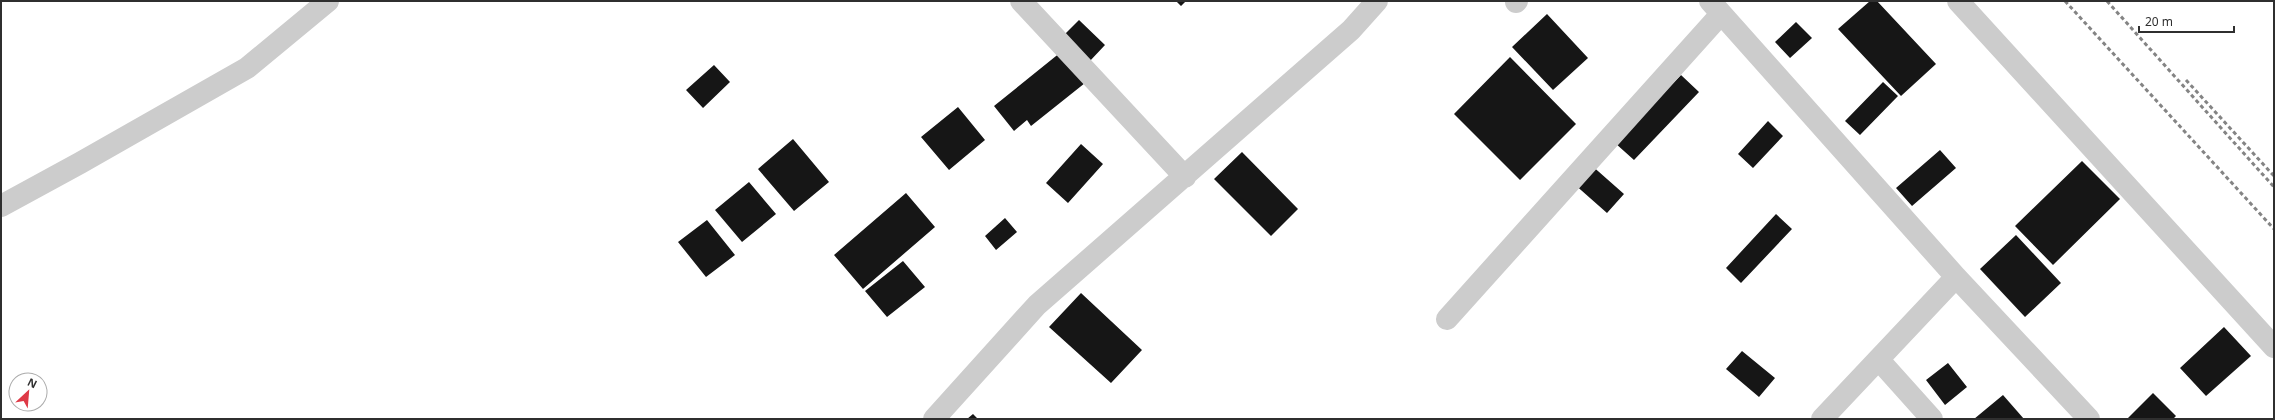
<svg xmlns="http://www.w3.org/2000/svg" width="2275" height="420" viewBox="0 0 2275 420" font-family="'Noto Sans',sans-serif">
	<rect width="100%" height="100%" fill="#fff"/>
	<path fill="#161616" d="M1176,1H1186L1181,6Z
		M1870,1H1877L1936,64L1901,96L1838,29Z
		M1547,14L1588,58L1553,90L1512,47Z
		M1079,20L1105,45L1089,62L1063,36Z
		M1796,22L1812,38L1790,58L1775,42Z
		M1061,52L1085,83L1031,126L1027,120L1014,131L994,106Z
		M1510,57L1576,124L1520,180L1454,114Z
		M714,65L730,82L703,108L686,90Z
		M1681,75L1699,92L1634,160L1615,143Z
		M1883,82L1898,96L1860,135L1845,121Z
		M958,107L985,140L949,170L921,137Z
		M1768,121L1783,136L1753,168L1738,154Z
		M793,139L829,182L794,211L758,169Z
		M1081,144L1103,164L1068,203L1046,183Z
		M1940,150L1956,168L1912,206L1896,188Z
		M1242,152L1298,209L1271,236L1214,179Z
		M2082,161L2120,199L2053,265L2015,226Z
		M1590,164L1624,194L1607,213L1573,183Z
		M749,182L776,214L742,242L715,210Z
		M906,193L935,227L863,289L834,255Z
		M1776,214L1792,229L1741,283L1726,268Z
		M1005,218L1017,232L996,250L985,236Z
		M707,220L735,255L706,277L678,242Z
		M2016,235L2061,283L2025,317L1980,269Z
		M903,261L925,287L887,317L865,291Z
		M1081,293L1142,350L1111,383L1049,327Z
		M2224,327L2251,356L2206,396L2180,368Z
		M1742,351L1775,378L1759,397L1726,369Z
		M1948,363L1967,387L1945,405L1926,380Z
		M2153,393L2176,416L2173,419H2127Z
		M2003,395L2024,419H1974Z
		M973,414L978,419H967Z"/>
	<g fill="none" stroke-linecap="round" stroke-linejoin="round">
		<path stroke="#ccc" stroke-width="22" d="M1021,1L1185,177
			M1710,1L1956,277L2089,419
			M1958,1L2274,347
			M1516,2L1517,1
			M1,206L80,163L247,68L328,1
			M1447,319L1721,14
			M1879,360L1932,419
			M934,419L1037,305L1351,30L1377,1
			M1822,419L1956,277"/>
		<path stroke="#848484" stroke-width="3" stroke-dasharray="4 3" stroke-linecap="butt" d="M2065,1L2274,229
			M2107,1L2274,187
			M2186,80L2274,176"/>
	</g>
	<rect width="2275" height="420" fill="none" stroke="#2f2f2f" stroke-width="4"/>
	<g transform="translate(28 392) rotate(26)"><circle r="19" fill="#ffffff" stroke="#acacac"/>
	<path d="M0-3L7 15L0 10L-7 15Z" fill="#de3946"/>
	<text y="-6" font-size="11" font-weight="bold" text-anchor="middle" fill="#2f2f2f">N</text>
	</g>
	<path d="M2139 26v6h95v-6" fill="none" stroke="#2f2f2f" stroke-width="2"/>
	<text x="2145" y="26" font-size="12" fill="#2f2f2f" stroke="#ffffff" stroke-width="3" paint-order="stroke">20 m</text>
</svg>
